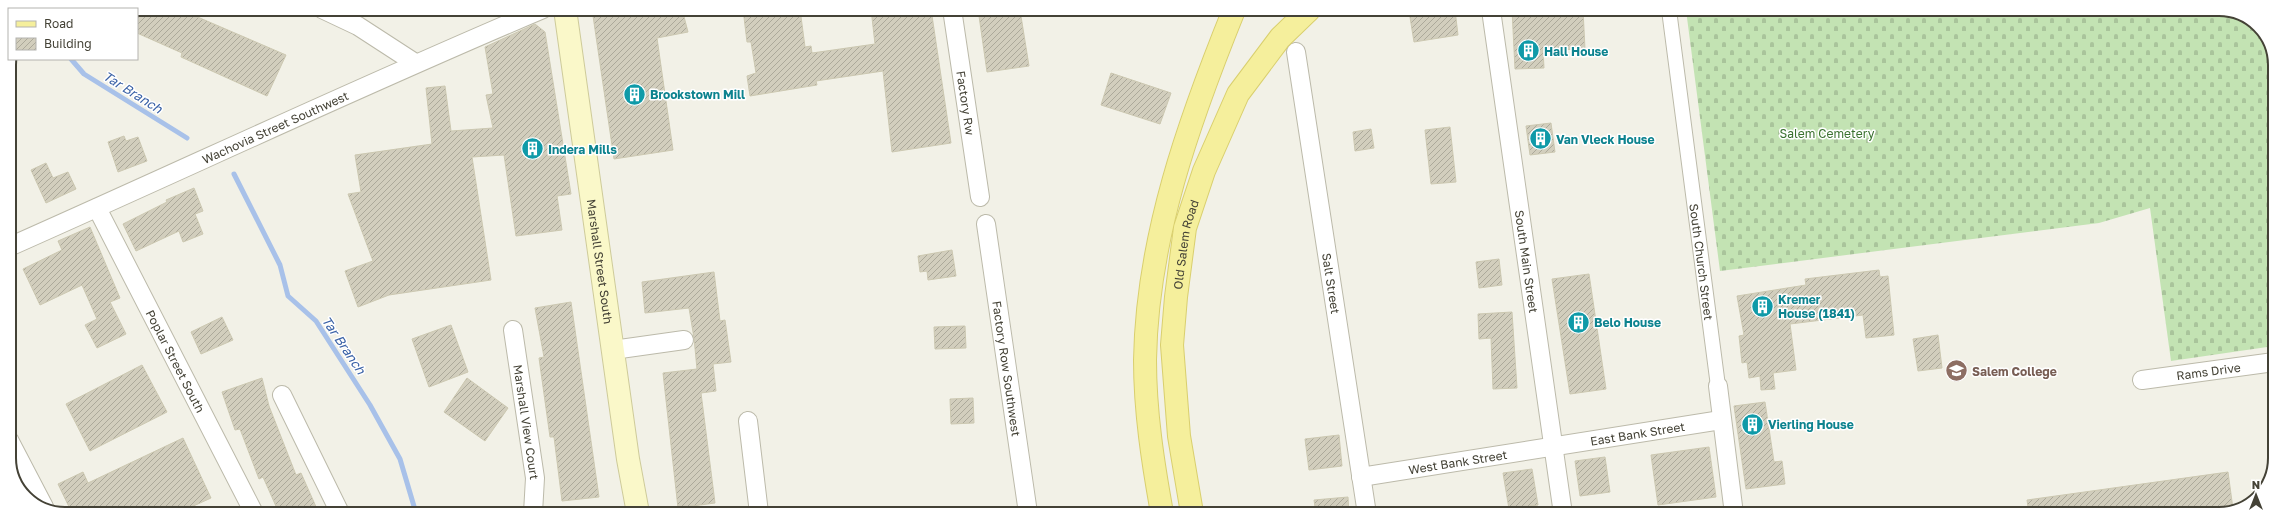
<svg xmlns="http://www.w3.org/2000/svg" width="2284" height="523" viewBox="0 0 2284 523" font-family="'Golos Text',sans-serif">
	<defs>
		<pattern id="cemetery-stones" width="16" height="16" patternUnits="userSpaceOnUse"><rect width="16" height="16" fill="#c3e3b3"/><path d="M2 7V4a2 2 0 0 1 4 0v3zM10 15v-3a2 2 0 0 1 4 0v3z" fill="#a9c49b"/></pattern>
		<pattern id="building-hatch" width="6" height="6" patternUnits="userSpaceOnUse"><rect width="6" height="6" fill="#d2cebd"/><path d="M-1 1l2-2M0 6l6-6M5 7l2-2" fill="none" stroke="#aca99a"/></pattern>
	</defs>
	<rect width="100%" height="100%" fill="#f2f1e7"/>
	<path fill="url(#cemetery-stones)" d="M1686,10H2230L2261,28L2275,61L2274,346L2171,361L2150,208L2099,223L1720,271Z"/>
	<g fill="none" stroke-linecap="round" stroke-linejoin="round">
		<path stroke="#a8c1e9" stroke-width="5" d="M71,59L84,74L187,138
			M234,174L280,265L288,296L316,321L370,405L400,459L416,513"/>
	</g>
	<path fill="url(#building-hatch)" stroke="#ccc8b1" d="M137,9H179L286,55L267,96L181,57L182,53L137,33Z
		M592,9H682L688,32L657,38L673,150L614,159Z
		M743,9H800L805,47L811,46L812,53L875,44L871,9H931L951,143L892,152L883,71L816,81L817,85L750,96L747,76L756,73L751,42H747Z
		M978,9L1020,10L1029,66L987,72Z
		M1418,10H1455L1458,35L1414,42L1409,11Z
		M1512,10H1583L1585,49L1543,50L1544,68L1515,69Z
		M535,24L545,32L571,194L557,196L562,230L516,236L504,155L472,157L491,280L389,295L358,307L345,271L373,261L348,194L361,192L355,155L432,144L426,88L445,86L451,131L493,128L486,95L493,94L485,47Z
		M1111,73L1171,93L1160,124L1101,105Z
		M1551,123L1555,152L1530,155L1526,126Z
		M1450,127L1456,182L1431,184L1425,130Z
		M1371,129L1374,148L1355,151L1353,132Z
		M124,136L126,141L138,137L147,161L118,172L108,142Z
		M46,163L53,178L68,172L76,189L46,203L31,170Z
		M194,188L203,211L195,214L203,234L183,242L179,231L136,251L123,224L167,202L166,200Z
		M90,227L120,298L110,302L126,334L97,348L85,325L97,319L82,285L40,305L23,269L62,250L58,241Z
		M952,250L956,276L928,280L927,271L920,272L918,256Z
		M1499,259L1502,285L1479,288L1476,262Z
		M1879,270L1880,277L1888,276L1894,335L1866,338L1863,315L1790,324L1796,370L1773,373L1775,389L1761,390L1760,376L1749,378L1747,362L1742,363L1739,336L1744,335L1737,296L1806,285L1805,279Z
		M714,272L720,321L725,320L731,362L713,364L716,391L701,393L715,503L678,508L663,373L697,369L694,338L689,308L645,313L642,282Z
		M1589,274L1606,389L1570,394L1552,279Z
		M571,302L599,497L562,501L554,437H550L539,358L544,357L535,308Z
		M1512,312L1517,388L1493,389L1491,338L1479,339L1478,314Z
		M222,317L233,340L201,354L191,332Z
		M451,325L468,372L429,387L412,339Z
		M965,326L966,348L935,349L934,327Z
		M1938,335L1942,368L1918,371L1913,339Z
		M142,365L167,412L90,451L66,404Z
		M262,378L269,406L296,475L301,473L317,509L308,513H279L263,477L259,479L240,429L235,430L222,392Z
		M467,378L508,408L485,441L444,412Z
		M973,398L974,423L951,424L950,399Z
		M1765,402L1774,462L1782,461L1785,484L1746,489L1734,406Z
		M1339,435L1342,466L1309,470L1305,439Z
		M183,438L211,498L178,513H72L58,484L83,472L88,483Z
		M1709,447L1716,497L1658,505L1651,455Z
		M1605,457L1610,492L1580,496L1575,461Z
		M1532,469L1538,505L1509,509L1503,473Z
		M2228,472L2233,509L2219,514H2029L2027,500Z
		M1348,497L1349,514H1316L1314,500Z"/>
	<g fill="none" stroke-linecap="round" stroke-linejoin="round">
		<defs>
			<g id="pedestrian">
				<path id="s1" d="M1669,10L1718,386"/>
			</g>
			<g id="minor">
				<path d="M322,9L358,26L415,63"/>
				<path id="s2" d="M952,9L980,197"/>
				<path id="s3" d="M1491,10L1563,514"/>
				<path id="s4" d="M1296,52L1367,514"/>
				<path id="s5" d="M97,208L254,513"/>
				<path id="s6" d="M986,224L1028,513"/>
				<path id="s7" d="M9,247C187,168 363,85 543,9"/>
				<path id="s8" d="M513,330L535,478L533,513"/>
				<path d="M613,350L684,340"/>
				<path id="s9" d="M2142,380L2274,362"/>
				<path d="M1718,386L1734,514"/>
				<path d="M282,395L340,513"/>
				<path d="M748,421L759,513"/>
				<path d="M9,440L44,507"/>
				<path id="s10" d="M1361,477L1721,420"/>
			</g>
			<g id="secondary">
				<path id="s11" d="M565,9L628,459L638,513"/>
			</g>
			<g id="primary">
				<path d="M1162,513C1153,463 1145,412 1145,360C1147,238 1189,121 1234,10"/>
				<path id="s12" d="M1192,513L1179,436L1172,345L1176,297L1185,228L1204,171L1238,94L1280,38L1309,10"/>
			</g>
		</defs>
		<use href="#pedestrian" stroke="#bcbaaa" stroke-width="16"/>
		<use href="#minor" stroke="#bcbaaa" stroke-width="20"/>
		<use href="#secondary" stroke="#cecb9a" stroke-width="24"/>
		<use href="#primary" stroke="#d9cf6e" stroke-width="24"/>
		<use href="#pedestrian" stroke="#fff" stroke-width="14"/>
		<use href="#minor" stroke="#fff" stroke-width="18"/>
		<use href="#secondary" stroke="#faf8c9" stroke-width="22"/>
		<use href="#primary" stroke="#f5ef9c" stroke-width="22"/>
	</g>
	<defs>
		<symbol id="building-disc" viewBox="-11 -11 22 22"><circle r="9.5" fill="#0f9aa8" stroke="#fff"/><path d="M-4-6H4V6H1V3H-1V6H-4ZM-2.5-4.3h1.7v1.8h-1.7ZM.8-4.3h1.7v1.8H.8ZM-2.5-1h1.7V.8h-1.7ZM.8-1h1.7V.8H.8Z" fill="#fff"/></symbol>
		<symbol id="university-disc" viewBox="-11 -11 22 22"><circle r="9.5" fill="#8d6e63" stroke="#fff"/><path d="M0-5L7-2L0 1L-7-2ZM-4 1L0 2.5L4 1V4Q0 6-4 4Z" fill="#fff"/></symbol>
	</defs>
	<g fill-rule="evenodd">
		<use href="#building-disc" x="1516" y="38" width="25" height="25"/>
		<use href="#building-disc" x="622" y="82" width="25" height="25"/>
		<use href="#building-disc" x="1528" y="126" width="25" height="25"/>
		<use href="#building-disc" x="520" y="136" width="25" height="25"/>
		<use href="#building-disc" x="1750" y="294" width="25" height="25"/>
		<use href="#building-disc" x="1566" y="310" width="25" height="25"/>
		<use href="#university-disc" x="1944" y="358" width="25" height="25"/>
		<use href="#building-disc" x="1740" y="412" width="25" height="25"/>
	</g>
	<g text-anchor="middle" dominant-baseline="central" stroke-width="3" stroke-linejoin="round" paint-order="stroke">
		<g font-size="12" font-weight="bold" fill="#0d838f" stroke="#fff" text-anchor="start">
			<text x="1544" y="51">Hall House</text>
			<text x="650" y="94">Brookstown Mill</text>
			<text x="1556" y="139">Van Vleck House</text>
			<text x="548" y="149">Indera Mills</text>
			<text x="1778" y="299">Kremer<tspan x="1778" dy="14">House (1841)</tspan></text>
			<text x="1594" y="322">Belo House</text>
			<text x="1768" y="424">Vierling House</text>
		</g>
		<g font-size="12" fill="#444236" stroke="#fff">
			<text stroke="none"><textPath href="#s2" startOffset="95">Factory Rw</textPath></text>
			<text stroke="none"><textPath href="#s7" startOffset="292">Wachovia Street Southwest</textPath></text>
			<text stroke="none"><textPath href="#s12" startOffset="271">Old Salem Road</textPath></text>
			<text stroke="none"><textPath href="#s11" startOffset="255">Marshall Street South</textPath></text>
			<text stroke="none"><textPath href="#s3" startOffset="254">South Main Street</textPath></text>
			<text stroke="none"><textPath href="#s1" startOffset="254">South Church Street</textPath></text>
			<text stroke="none"><textPath href="#s4" startOffset="234">Salt Street</textPath></text>
			<text stroke="none"><textPath href="#s5" startOffset="172">Poplar Street South</textPath></text>
			<text stroke="none"><textPath href="#s6" startOffset="146">Factory Row Southwest</textPath></text>
			<text stroke="none"><textPath href="#s9" startOffset="67">Rams Drive</textPath></text>
			<text stroke="none"><textPath href="#s8" startOffset="93">Marshall View Court</textPath></text>
			<text stroke="none"><textPath href="#s10" startOffset="280">East Bank Street</textPath></text>
			<text stroke="none"><textPath href="#s10" startOffset="98">West Bank Street</textPath></text>
		</g>
		<g font-size="12" fill="#3a712f" stroke="#fff">
			<text x="1827" y="133">Salem Cemetery</text>
		</g>
		<g font-size="12" font-weight="bold" fill="#785e54" stroke="#fff" text-anchor="start">
			<text x="1972" y="371">Salem College</text>
		</g>
		<g font-size="13" font-style="italic" fill="#3961a6" stroke="#fff">
			<text transform="translate(133 92) rotate(32)">Tar Branch</text>
			<text transform="translate(344 345) rotate(56)">Tar Branch</text>
		</g>
	</g>
	<path d="M0 0H2284V523H0ZM65 16H2219A49 49 0 0 1 2268 65V458A49 49 0 0 1 2219 507H65A49 49 0 0 1 16 458V65A49 49 0 0 1 65 16Z" fill="#fff" fill-rule="evenodd"/>
	<path fill="none" stroke="#444236" stroke-width="2" d="M65 16H2219A49 49 0 0 1 2268 65V458A49 49 0 0 1 2219 507H65A49 49 0 0 1 16 458V65A49 49 0 0 1 65 16Z"/>
	<rect x="8" y="8" width="130" height="52" fill="#ffffff" stroke="#b4b3af"/>
	<rect x="16" y="21" width="20" height="6" fill="#f5ef9c" stroke="#b4b3af"/>
	<text x="44" y="28" font-size="12" fill="#444236">Road</text>
	<rect x="16" y="38" width="20" height="12" fill="url(#building-hatch)" stroke="#b4b3af"/>
	<text x="44" y="48" font-size="12" fill="#444236">Building</text>
	<g transform="translate(2256 495)" stroke="#ffffff" stroke-width="3" paint-order="stroke">
	<path d="M0-3L7 15L0 10L-7 15Z" fill="#444236"/>
	<text y="-6" font-size="11" font-weight="bold" text-anchor="middle" fill="#444236">N</text>
	</g>
</svg>
